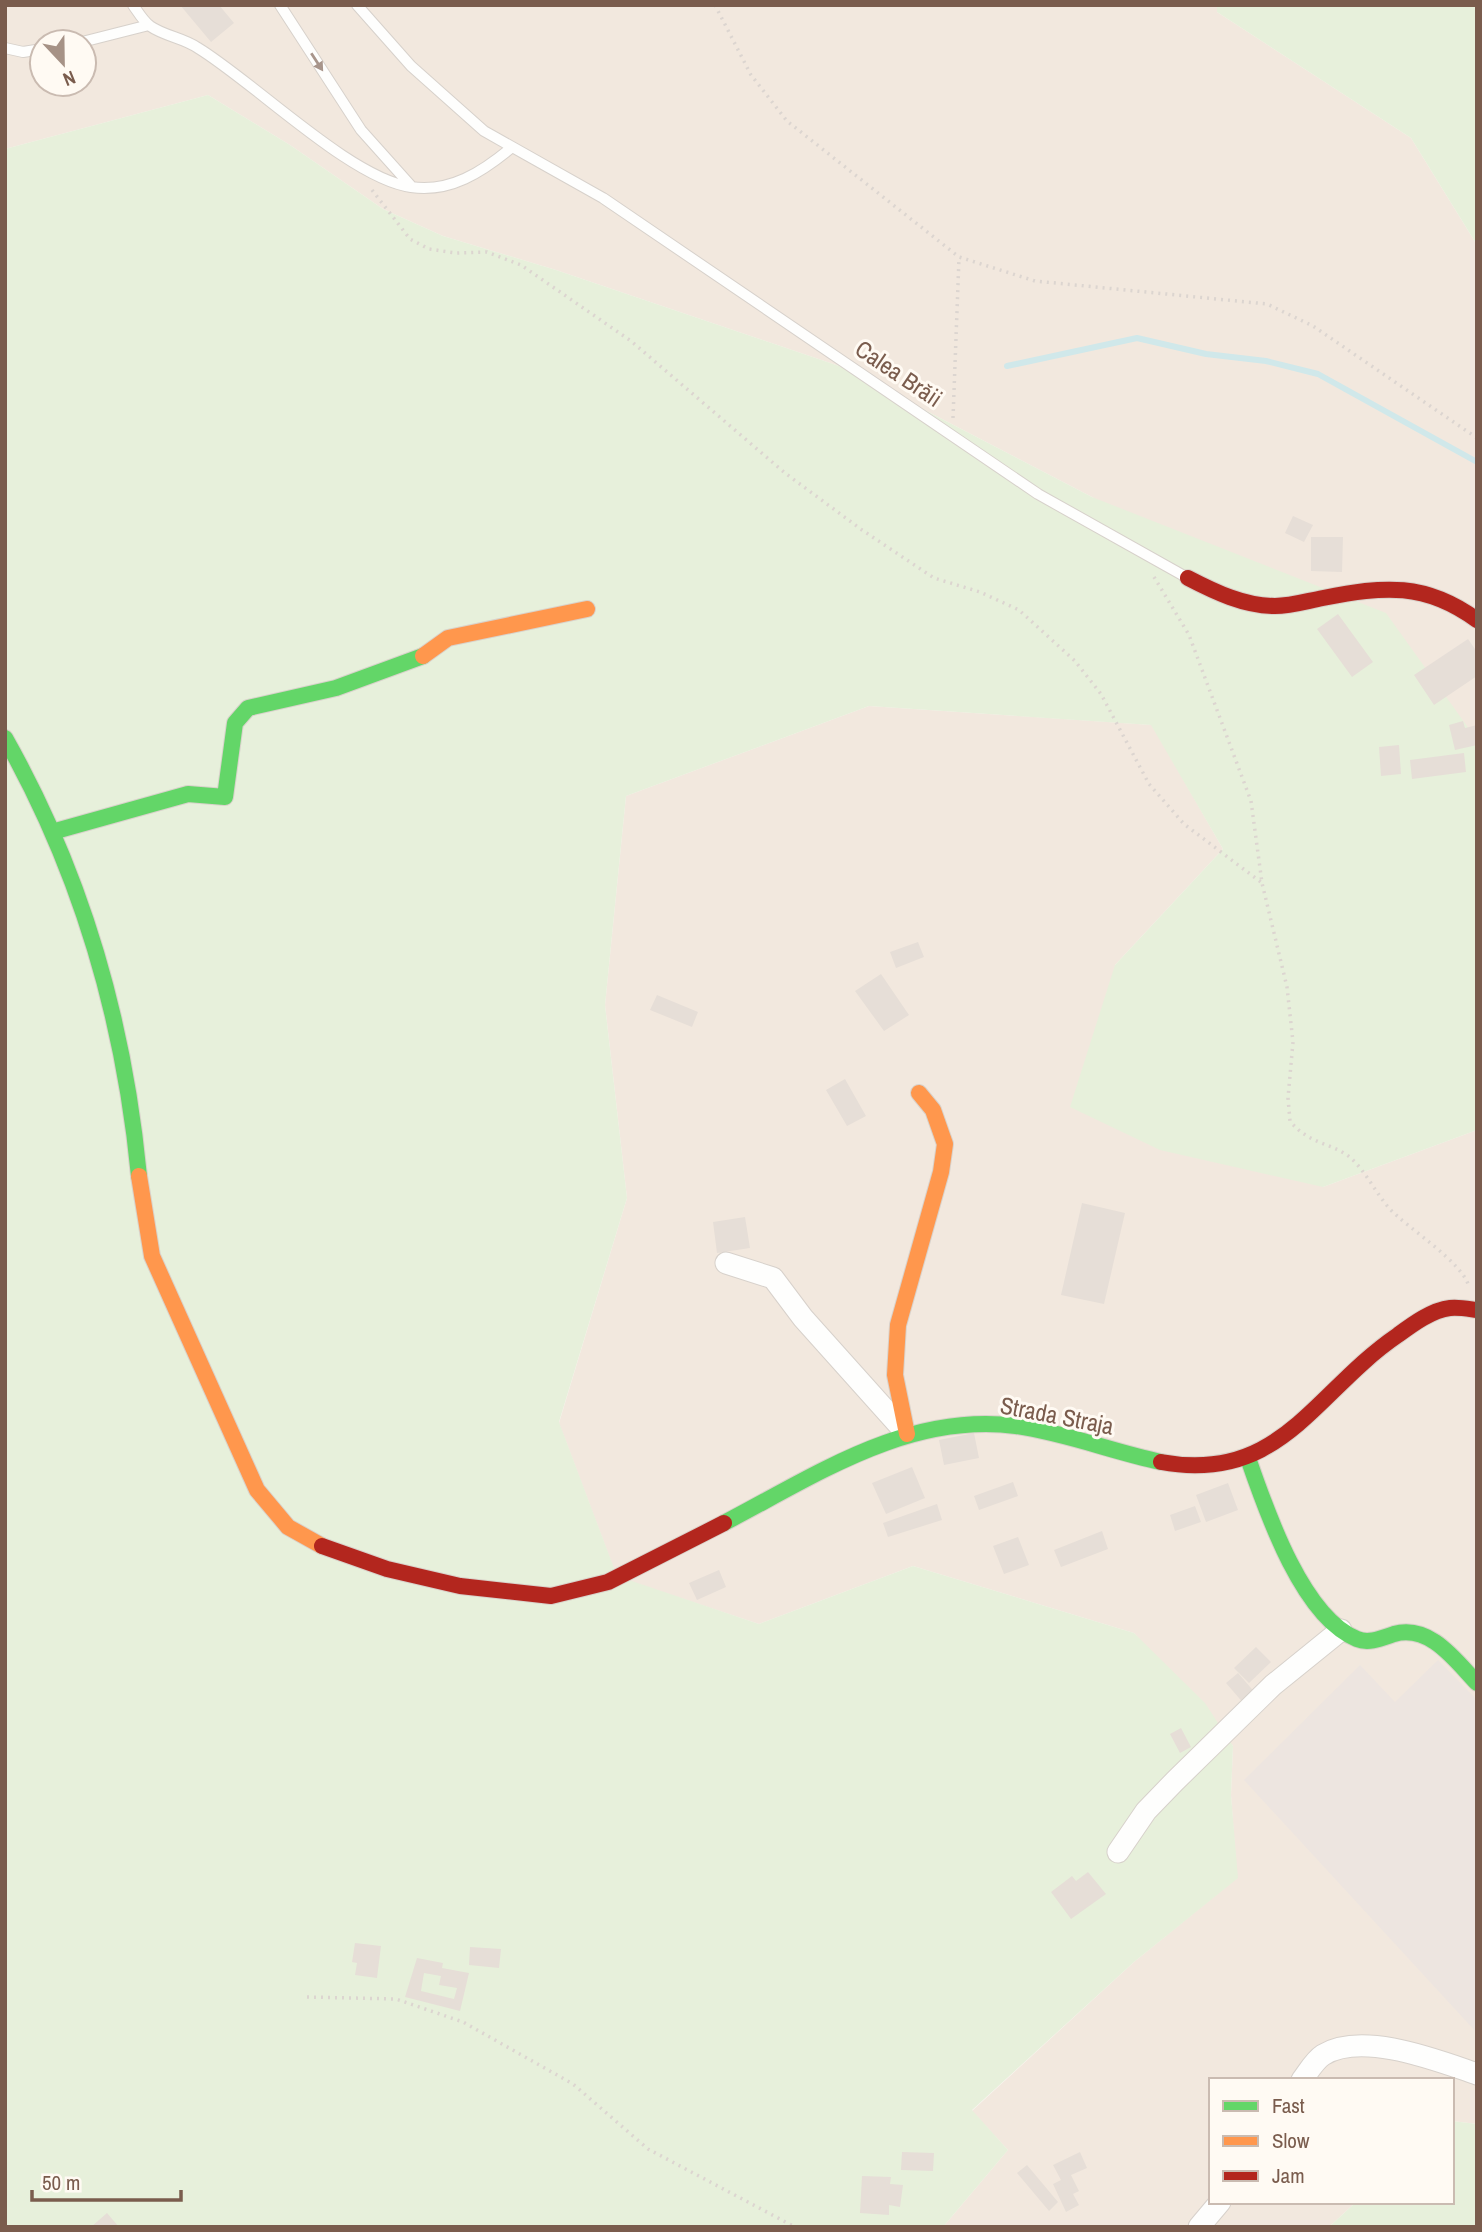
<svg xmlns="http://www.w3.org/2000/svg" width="1482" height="2232" viewBox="0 0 1482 2232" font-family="'Archivo Narrow',sans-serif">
	<rect width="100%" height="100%" fill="#f9f5f0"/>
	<path fill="#f2e8de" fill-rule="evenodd" d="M5,5H1217V12L1411,138L1477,245V740L1092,497L842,367L556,270L443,236L383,209L290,145L208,95L5,149ZM42,42H84V84H42Z
		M869,706L1152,725L1223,849L1115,965L1323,1187L1477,1130V2124L1452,2121V2080H1211V2202H1356L1329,2227H943L1008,2150L972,2111L1134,1962L1237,1878L1231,1795L1233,1746L1134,1633L913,1566L759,1624L617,1577L559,1423L627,1198L605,1005L626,796Z"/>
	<path fill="#ede5e0" d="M1438,1660L1477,1700V2033L1244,1780L1360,1665L1395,1702Z"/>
	<path fill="#e7f0db" d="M1217,5H1477V245L1411,138L1217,12Z
		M208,95L290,145L383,209L443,236L556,270L842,367L1092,497L1386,613L1477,740V1130L1323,1187L1160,1150L1070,1107L1115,965L1223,849L1151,725L869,706L626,796L605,1005L627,1198L559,1422L617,1576L759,1624L913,1566L1134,1633L1205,1703L1233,1746L1231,1795L1238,1878L1134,1962L972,2110L1008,2150L943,2227H5V149Z
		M1452,2121L1477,2124V2227H1329L1356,2202H1452Z"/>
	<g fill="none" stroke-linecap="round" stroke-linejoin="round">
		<path stroke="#d0e8ea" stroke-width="6" d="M1007,366L1137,338L1206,354L1266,361L1318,374L1477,462"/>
	</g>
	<path fill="#e6ded7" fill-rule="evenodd" d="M180,5H219L234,23L211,42Z
		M1293,516L1313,525L1304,542L1285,533Z
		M1311,537H1343L1342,572L1311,571Z
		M1338,614L1373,662L1352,677L1317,629Z
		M1468,639L1477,652V676L1434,705L1414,675Z
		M1463,721L1465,728L1477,725V745L1455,750L1449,725Z
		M1399,745L1401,774L1381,776L1379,747Z
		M1464,753L1466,772L1412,779L1410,760Z
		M918,942L924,957L896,968L890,952Z
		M881,974L909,1015L884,1031L855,991Z
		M657,995L698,1012L692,1027L650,1010Z
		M845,1079L866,1116L847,1126L826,1090Z
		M1082,1203L1125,1213L1104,1304L1061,1295Z
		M745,1217L750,1248L717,1253L713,1222Z
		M974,1433L979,1458L944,1465L939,1440Z
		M912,1467L925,1498L886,1514L872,1483Z
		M1013,1482L1018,1496L979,1510L974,1496Z
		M1228,1483L1238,1510L1206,1522L1196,1495Z
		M937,1504L942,1520L888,1537L883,1523Z
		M1195,1506L1201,1522L1175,1531L1170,1515Z
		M1102,1531L1108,1549L1061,1567L1054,1550Z
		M1018,1537L1029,1565L1004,1574L993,1546Z
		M719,1570L726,1587L697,1600L689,1583Z
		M1256,1647L1271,1662L1249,1683L1234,1668Z
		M1238,1673L1257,1695L1245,1705L1226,1683Z
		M1181,1728L1191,1747L1180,1753L1170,1734Z
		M1088,1872L1106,1894L1071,1919L1051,1892L1072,1876L1076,1881Z
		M355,1943L381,1946L377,1978L355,1975L357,1963L352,1962Z
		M470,1947L501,1949L499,1968L469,1965Z
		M417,1958L443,1963L442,1968L469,1973L460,2011L405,1997ZM424,1973L441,1976L439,1985L457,1988L454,1999L421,1991Z
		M902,2152L934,2153L933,2171L901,2170Z
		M1080,2152L1087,2168L1071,2175L1079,2191L1073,2194L1079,2205L1066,2212L1053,2184L1061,2180L1053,2165Z
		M1027,2165L1058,2202L1049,2211L1017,2173Z
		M862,2176L891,2177L890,2184L903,2185L900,2207L889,2205V2215L860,2213Z
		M107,2213L119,2227H91Z"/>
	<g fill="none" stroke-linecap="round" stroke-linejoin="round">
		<defs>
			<path id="lane" d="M133,5C138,12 143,21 150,26C164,36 184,38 198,48C254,82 351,179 411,187C450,193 482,172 511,148
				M280,5L361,130L412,187
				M357,5L411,66L484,131L603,198L1038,494L1186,577
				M82,42L149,25
				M5,48L23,52L42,49"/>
			<path id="street" d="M726,1263L773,1278L803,1318L906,1433
				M1118,1852L1146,1811L1175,1781L1273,1685L1341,1630
				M1302,2080C1308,2072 1315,2060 1323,2055C1362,2031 1436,2060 1477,2074
				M1199,2227L1220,2202"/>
			<path id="fast" d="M5,738C82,874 124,1020 139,1176
				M52,832L188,794L225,797L235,723L248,708L336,688L423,656
				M1248,1458C1266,1510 1302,1617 1357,1639C1369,1644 1382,1638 1394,1634C1430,1624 1455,1660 1477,1683
				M724,1523C816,1475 908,1412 1016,1426C1066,1433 1113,1452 1161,1462"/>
			<path id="slow" d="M423,656L448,638L587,609
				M139,1176L152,1256L257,1490L288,1527L322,1546
				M907,1434L895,1375L898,1325L941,1172L945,1144L933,1110L919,1093"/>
			<path id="jam" d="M1188,578C1215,592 1244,606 1275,606C1291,606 1307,601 1323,598C1384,586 1425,582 1477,620
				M1161,1462C1281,1484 1314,1392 1398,1335C1413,1324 1432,1310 1450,1308C1459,1307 1469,1309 1477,1310
				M322,1546L387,1569L460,1586L551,1596L608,1582L724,1523"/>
		</defs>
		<use href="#lane" stroke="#d7d1cb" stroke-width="12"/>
		<use href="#street" stroke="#d7d1cb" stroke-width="23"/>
		<use href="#fast" stroke="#d9d2cb" stroke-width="18"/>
		<use href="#slow" stroke="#d9d2cb" stroke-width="18"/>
		<use href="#jam" stroke="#d9d2cb" stroke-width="18"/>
		<path stroke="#dcd5d0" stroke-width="3.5" stroke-dasharray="2 5" stroke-linecap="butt" d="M715,5L751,75L787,121L959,257L1035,281L1267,304L1313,326L1477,438
			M372,190L410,239L429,249L456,253L487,252L521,265L631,341L785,473L862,530L934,578L980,592L1019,610L1075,661L1101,694L1149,784L1184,824L1262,883
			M953,418L959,258
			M1154,577L1189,635L1251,801L1262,883L1287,987L1293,1042L1288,1098L1290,1121C1310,1146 1336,1143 1353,1160C1367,1174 1376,1193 1389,1208C1407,1228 1463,1262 1469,1287
			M307,1997L396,1999L463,2022L573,2084L648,2149L795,2227"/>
		<use href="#lane" stroke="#fefefd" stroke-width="10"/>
		<use href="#street" stroke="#fefefd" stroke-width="21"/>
		<use href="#fast" stroke="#63d668" stroke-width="16"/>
		<use href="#slow" stroke="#ff974d" stroke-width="16"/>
		<use href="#jam" stroke="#b3261e" stroke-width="16"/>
	</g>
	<defs><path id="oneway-solid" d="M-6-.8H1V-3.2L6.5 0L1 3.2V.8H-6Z" transform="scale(1.75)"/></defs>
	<use fill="#a8958b" href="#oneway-solid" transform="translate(317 62) rotate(57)"/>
	<g text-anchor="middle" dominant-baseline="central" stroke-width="6" stroke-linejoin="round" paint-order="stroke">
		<g font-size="24" fill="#7a5c4d" stroke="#fffaf3">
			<text transform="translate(899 373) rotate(34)">Calea Brăii</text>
			<text transform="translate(1057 1415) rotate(11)">Strada Straja</text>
		</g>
	</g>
	<rect width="1482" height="2232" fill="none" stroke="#7a5c4d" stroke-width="14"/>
	<rect x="1209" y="2078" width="245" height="126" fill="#fffaf3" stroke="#cabbb1" stroke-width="2"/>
	<rect x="1223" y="2101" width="35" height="10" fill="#63d668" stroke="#cabbb1" stroke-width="2"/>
	<text x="1272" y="2113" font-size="21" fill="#7a5c4d">Fast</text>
	<rect x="1223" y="2136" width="35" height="10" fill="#ff974d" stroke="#cabbb1" stroke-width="2"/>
	<text x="1272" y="2148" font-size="21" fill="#7a5c4d">Slow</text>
	<rect x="1223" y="2171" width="35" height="10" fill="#b3261e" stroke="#cabbb1" stroke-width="2"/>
	<text x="1272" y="2183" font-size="21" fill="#7a5c4d">Jam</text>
	<g transform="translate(63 63) rotate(158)"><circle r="33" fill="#fffaf3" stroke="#cabbb1" stroke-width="2"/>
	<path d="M0-5L12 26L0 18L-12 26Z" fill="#a69286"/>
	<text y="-10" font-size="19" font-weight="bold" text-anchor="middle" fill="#7a5c4d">N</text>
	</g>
	<path d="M32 2190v10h149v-10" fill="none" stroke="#7a5c4d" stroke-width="3.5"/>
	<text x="42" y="2190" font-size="21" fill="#7a5c4d" stroke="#fffaf3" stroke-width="5" paint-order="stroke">50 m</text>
</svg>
